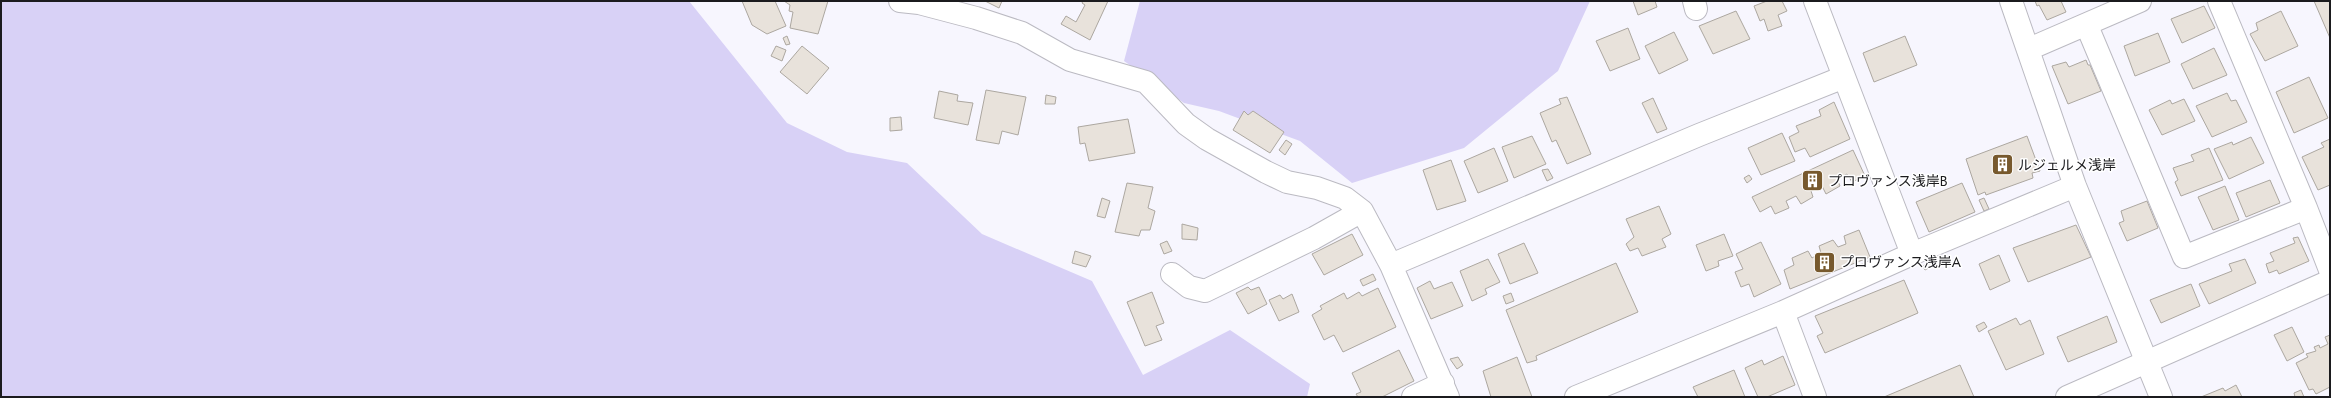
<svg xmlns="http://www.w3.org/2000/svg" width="2331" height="398" viewBox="0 0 2331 398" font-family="Jost,'Noto Sans JP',sans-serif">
	<rect width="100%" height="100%" fill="#f7f6fe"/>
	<path fill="#d8d1f6" d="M1,1H689L787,123L847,152L907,163L982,234L1092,281L1143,375L1230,330L1310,384L1307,397H1Z
		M1140,1H1590L1558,71L1464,148L1352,183L1300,141L1219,111L1184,103L1124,61Z"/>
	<path fill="#e8e2db" stroke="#aca7a0" d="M742,1H775L786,26L767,34L752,25Z
		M784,1H828L818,34L790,28L793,12L789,11L790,5Z
		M985,1H1002L999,8Z
		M1083,1H1108L1090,40L1061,24L1066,16L1076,22L1085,5L1082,3Z
		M1633,1H1655L1657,7L1638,15Z
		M1767,1H1782L1787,11L1778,15L1782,26L1768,31L1764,19L1760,21L1754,6Z
		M2035,1H2061L2066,12L2047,20L2039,5L2037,6Z
		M2314,1H2330V38Z
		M2204,6L2215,28L2182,43L2171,19Z
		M1736,11L1750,39L1713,54L1699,26Z
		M2281,11L2298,46L2265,61L2250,34L2258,30L2256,23Z
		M1628,28L1640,59L1610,71L1596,41Z
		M1674,32L1688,60L1659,74L1645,46Z
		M2158,33L2170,62L2135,76L2124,46Z
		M787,36L790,44L786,45L783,38Z
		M1905,36L1917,65L1874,82L1863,53Z
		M776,46L786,50L782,61L771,56Z
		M802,46L829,68L807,94L780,72Z
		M2214,48L2227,75L2193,89L2181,64Z
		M2086,60L2088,65H2090L2101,91L2068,104L2052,66L2066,62L2069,67Z
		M2309,77L2328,118L2294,133L2276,92Z
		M986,90L1026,97L1018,135L1002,131L999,144L976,140Z
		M939,91L958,95L957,101L973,103L968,125L934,118Z
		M2227,93L2231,101L2236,100L2247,122L2212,137L2196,106Z
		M1046,95L1056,97L1055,104H1045Z
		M1567,97L1591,154L1567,164L1556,140L1552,142L1540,113L1561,104L1559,99Z
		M1653,98L1667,129L1657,133L1642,103Z
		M2184,99L2195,121L2162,135L2149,110L2170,100L2172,104Z
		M1834,102L1850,139L1810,157L1805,148L1795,152L1789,137L1799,132L1796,126L1821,116L1819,110Z
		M1244,111L1248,115L1253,111L1284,132L1270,153L1233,130Z
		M901,117L902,130L890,131V118Z
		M1128,119L1135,153L1089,161L1085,143L1080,144L1078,127Z
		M1782,133L1795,161L1761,175L1748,148Z
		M1532,136L1546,164L1514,178L1502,147Z
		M2027,136L2040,171L2032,173L2033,178L1986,195L1985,192L1978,195L1966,159Z
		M2251,137L2264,163L2229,179L2214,149L2232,142L2233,145Z
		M2330,139V185L2318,190L2302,157L2324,147L2321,143Z
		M1286,140L1292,144L1285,155L1279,150Z
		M1494,148L1508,181L1478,193L1464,161Z
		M2209,148L2223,180L2181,196L2175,182L2178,180L2173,168L2194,161L2191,155Z
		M1853,150L1865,176L1852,182L1847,174L1837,179L1840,186L1826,194L1822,186L1811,191L1813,197L1801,204L1796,196L1786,201L1789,208L1775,214L1771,206L1760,212L1752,197Z
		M1451,160L1466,201L1437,210L1423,170Z
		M1548,169L1553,178L1547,181L1542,170Z
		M1749,175L1752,179L1747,183L1744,178Z
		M2270,180L2280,203L2246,217L2236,193Z
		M1127,183L1153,187L1148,208L1155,211L1150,230H1141L1139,236L1115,232Z
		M1962,183L1975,212L1929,232L1916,202Z
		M2225,186L2239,220L2213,230L2198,197Z
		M1102,198L1110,201L1105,218L1097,216Z
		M1984,198L1989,209L1984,211L1979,200Z
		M2147,201L2158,228L2127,241L2119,223L2124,221L2121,211Z
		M1659,206L1671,234L1662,239L1666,247L1642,256L1638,248L1630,251L1626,244L1634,237L1626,219Z
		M1182,224L1198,228L1197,240L1182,239Z
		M2076,225L2091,257L2028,282L2013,248Z
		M1859,230L1870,257L1790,289L1784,270L1794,265L1792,258L1808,251L1812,258L1821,253L1819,246L1833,240L1838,247L1846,244L1844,236Z
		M1352,234L1363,255L1324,275L1312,254Z
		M1724,234L1733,256L1718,261L1719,266L1706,271L1696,245Z
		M2298,237L2309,261L2279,274L2277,270L2269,273L2266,264L2274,261L2270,253L2295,243L2293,238Z
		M1167,241L1172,251L1164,254L1160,244Z
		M1761,242L1781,284L1754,297L1749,284L1741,287L1735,272L1743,269L1736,254Z
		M1524,243L1538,273L1510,284L1498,254Z
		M1075,251L1091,256L1086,267L1072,263Z
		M1999,255L2010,281L1990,290L1979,264Z
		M1488,259L1500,282L1485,289L1487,294L1472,301L1460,271Z
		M2245,259L2256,283L2209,304L2199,284L2232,271L2229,264Z
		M1931,261L1934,265L1925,270L1923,266Z
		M1616,263L1638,312L1536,356L1537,360L1527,363L1506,310Z
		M1373,274L1376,280L1363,286L1360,280Z
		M1904,280L1918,313L1825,353L1817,336L1823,333L1815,316Z
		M1430,281L1434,289L1452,282L1463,306L1431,319L1417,288Z
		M2191,284L2200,306L2161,323L2150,300Z
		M1248,287L1251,290L1259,287L1267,304L1248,314L1236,293Z
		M1378,288L1396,327L1343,352L1334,335L1324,340L1312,315L1322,309L1320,306L1344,293L1347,299L1359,292L1362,296Z
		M1152,292L1164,323L1156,326L1162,340L1145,346L1127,302Z
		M1511,293L1514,301L1506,304L1503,296Z
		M1292,294L1299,312L1279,321L1269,300L1280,295L1283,299Z
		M2107,316L2117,342L2068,362L2057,337Z
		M2016,318L2020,325L2030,320L2044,354L2006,370L1988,331Z
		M1984,322L1987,327L1979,332L1976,326Z
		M2292,327L2304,352L2287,361L2274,335Z
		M2330,335V387L2316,394L2313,389L2309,390L2296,363L2308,357L2306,354L2316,351L2314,347L2319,345L2320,348L2328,344L2325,337Z
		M1399,350L1414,381L1382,397H1358L1356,394L1361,392L1352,373Z
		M1783,356L1795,385L1767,397H1758L1745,368L1762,360L1764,365Z
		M1458,357L1463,365L1457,369L1450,359Z
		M1517,357L1532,397H1491L1483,371Z
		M1960,365L1974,397H1884Z
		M1734,370L1745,397H1698L1693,387Z
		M2236,385L2242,397H2201L2223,388L2225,391Z
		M2301,390L2304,397H2295L2294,393Z"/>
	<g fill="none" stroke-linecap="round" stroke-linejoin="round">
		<defs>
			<path id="minor" d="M900,1L919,3L976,18L1022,33L1070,60L1146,82L1186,124L1207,139L1266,172L1287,182L1317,188L1345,198L1362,211L1391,265L1448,397
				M1694,1L1696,9
				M1815,1L1912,254
				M2011,1L2075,186L2161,397
				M2219,1L2306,208L2330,270
				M2087,26L2184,257L2306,208
				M2029,49L2140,1
				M1391,265L1699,135L1844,77
				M1172,274L1189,287L1205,291L1314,238L1362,211
				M1783,312L1815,397
				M1413,397L1443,383
				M1576,397L1783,312L1912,254L2075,186"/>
			<path id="tertiary" d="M2067,397L2330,281"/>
		</defs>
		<use href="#minor" stroke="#bbbac2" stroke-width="24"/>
		<use href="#tertiary" stroke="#bbbac2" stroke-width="24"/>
		<use href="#minor" stroke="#fff" stroke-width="22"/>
		<use href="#tertiary" stroke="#fff" stroke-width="22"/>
	</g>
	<defs>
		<symbol id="building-square" viewBox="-11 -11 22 22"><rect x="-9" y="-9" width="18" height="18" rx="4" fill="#77592d" stroke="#fff"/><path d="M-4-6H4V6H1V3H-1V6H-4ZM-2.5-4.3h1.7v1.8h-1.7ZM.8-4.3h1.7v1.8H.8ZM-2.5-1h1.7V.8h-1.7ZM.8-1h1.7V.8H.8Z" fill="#fff"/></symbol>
	</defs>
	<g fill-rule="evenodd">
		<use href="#building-square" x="1990" y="152" width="25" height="25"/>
		<use href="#building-square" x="1800" y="168" width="25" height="25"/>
		<use href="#building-square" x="1812" y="250" width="25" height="25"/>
	</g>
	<g text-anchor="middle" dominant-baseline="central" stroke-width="3" stroke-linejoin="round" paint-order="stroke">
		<g font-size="14" fill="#1b1b1e" stroke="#fff" text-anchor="start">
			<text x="2018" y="165">ルジェルメ浅岸</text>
			<text x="1828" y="181">プロヴァンス浅岸B</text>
			<text x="1840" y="262">プロヴァンス浅岸A</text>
		</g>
	</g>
	<rect width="2331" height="398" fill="none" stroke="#1b1b1e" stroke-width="4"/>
</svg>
